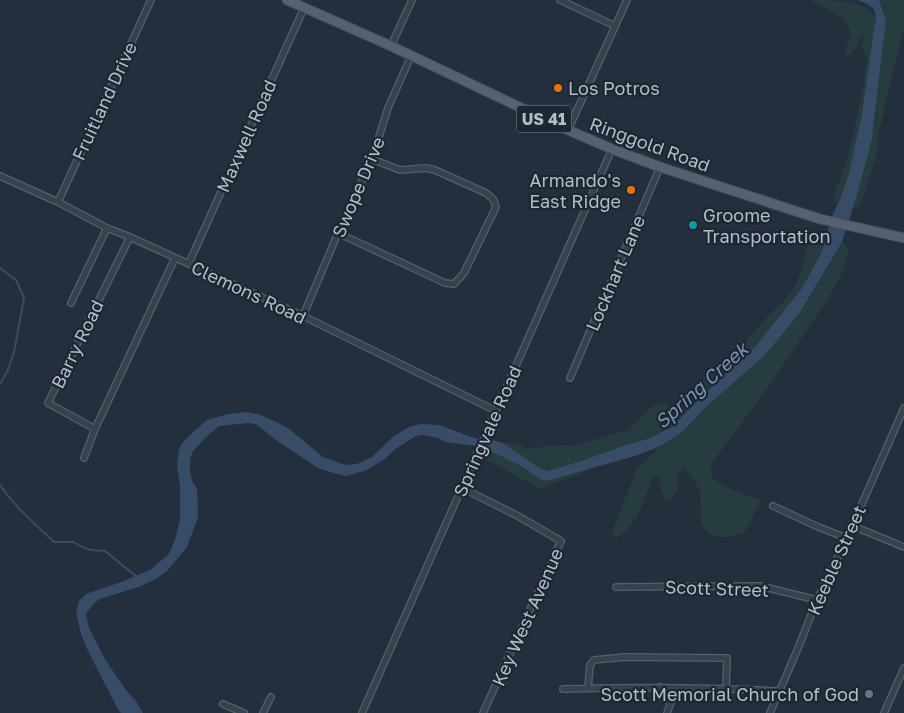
<svg xmlns="http://www.w3.org/2000/svg" width="904" height="713" viewBox="0 0 904 713" font-family="'Golos Text',sans-serif">
	<rect width="100%" height="100%" fill="#242f3e"/>
	<path fill="#263c3f" d="M810,0C832,0 885,0 874,28L862,114L849,173L838,202L834,201L833,198L847,160L862,95L867,59L862,48L863,38L862,34L857,46L850,55H846L845,50C847,44 851,37 850,31C847,16 822,7 810,0Z
		M879,0H904V28L891,78L881,125L878,130L877,151L875,159L864,196L858,208L853,206L872,139L876,114L886,21Z
		M818,236L825,238L822,251L810,275L802,288L779,317L755,347L697,401L671,428L647,439L623,446L581,461L548,471L541,469L503,443H516L526,448L531,449L547,446L575,445L629,430L637,422L642,415L654,406L665,403L676,406L686,404L699,385L713,369L719,363L733,355L770,314L785,300L790,293L797,283L809,243L811,239Z
		M842,242L847,246L848,252L842,273L828,299L769,386L713,462L711,468V476C724,489 745,494 761,500L745,532C731,536 716,543 705,529C702,525 700,519 700,514C700,507 702,501 700,494C698,483 691,475 683,468L678,475V490L672,499L669,502L664,500L660,485L659,476L655,475L652,479C644,500 638,525 617,538L614,537L612,531L637,468L661,446L683,431L707,406L765,355L799,314Z
		M487,450L503,457L519,465L527,471L571,474L582,471V474L556,482L542,488H539L489,461C485,457 485,455 487,450Z"/>
	<path fill="#394c67" d="M857,0H879L886,21L885,30L872,139L857,195L842,242L799,314L765,355L707,406L683,431L661,446L635,456L550,480H542L519,465L503,457L477,446L445,442L438,438L422,435L416,436L395,449L386,458L367,470L346,476L333,473L318,468L276,440L256,424L248,423L219,426L205,438L193,451L190,459V471L192,481L197,489L198,517L187,547L167,571L154,580L141,586L100,599L94,603L86,614L89,628L106,661L126,690L136,701L143,713H121L119,711L88,651L81,634L76,612L79,601L86,594L124,581L150,570L169,554L176,537L180,519V486L177,466L179,450L182,443L189,436L207,420L229,414L246,412L261,415L288,428L323,457L345,465L357,464L372,457L394,436L409,427L420,424L439,425L474,438L492,440L503,443L541,469L548,471L581,461L623,446L647,439L671,428L697,401L755,347L802,288L810,274L822,251L833,214L840,199L849,173L862,114L874,28C876,21 878,10 869,5C866,3 861,2 857,0Z"/>
	<g fill="none" stroke-linecap="round" stroke-linejoin="round">
		<path stroke="#394c67" stroke-width="2" d="M0,268L16,280L24,298L14,352L8,370L0,384
			M0,485C15,507 35,524 54,542H73L82,547L91,550L105,551L137,577"/>
		<defs>
			<path id="street" d="M560,0L615,26
				M391,46L412,0
				M568,130L627,0
				M0,176L58,202L107,228L130,237L303,316L496,411
				M58,202L151,0
				M338,233L445,283L454,284L464,273L496,207L493,199L486,193L435,170L426,168L400,170L372,159
				M189,263L304,8
				M71,303L107,228
				M303,316L338,233L372,159L388,108L411,56
				M570,378L660,167
				M95,429L48,403L130,237
				M84,458L95,429L175,258
				M462,488L518,516L561,541L483,713
				M773,506L818,527L847,538
				M853,526L904,547
				M616,587L760,586L817,600
				M660,687L670,704
				M588,688L590,665L594,660L625,657L727,658L726,688
				M563,689C635,687 707,687 779,691
				M223,704L244,713
				M263,713L271,697
				M362,713L612,149
				M667,713L676,688
				M770,713L799,646L817,600L847,538L904,408
				M884,713L904,668"/>
			<path id="primary" d="M287,0L391,46L568,130L612,149L660,167L820,219L904,238"/>
		</defs>
		<use href="#street" stroke="#565f6c" stroke-width="8"/>
		<use href="#primary" stroke="#414a57" stroke-width="11"/>
		<use href="#street" stroke="#38414e" stroke-width="5.5"/>
		<use href="#primary" stroke="#56606e" stroke-width="9"/>
	</g>
	<g fill="#e8710a" stroke="#1d2633" stroke-width="2">
		<circle cx="558" cy="88" r="5"/>
		<circle cx="631" cy="190" r="5"/>
	</g>
	<circle fill="#0f9aa8" stroke="#1d2633" stroke-width="2" cx="693" cy="225" r="5"/>
	<circle fill="#6b7280" stroke="#1d2633" stroke-width="2" cx="869" cy="694" r="5"/>
	<g text-anchor="middle" dominant-baseline="central" stroke-width="4.5" stroke-linejoin="round" paint-order="stroke">
		<rect fill="#1d2633" stroke="#878f9c" stroke-width="1" x="516.5" y="105.5" width="55" height="27" rx="4"/>
		<g font-size="16" font-weight="bold" fill="#b4bcc9">
			<text x="544" y="119">US 41</text>
		</g>
		<g font-size="18" fill="#b4bcc9" stroke="#1d2633" text-anchor="start">
			<text x="568" y="88">Los Potros</text>
			<text x="621" y="180" text-anchor="end">Armando's<tspan x="621" dy="21">East Ridge</tspan></text>
			<text x="703" y="215">Groome<tspan x="703" dy="21">Transportation</tspan></text>
			<text x="859" y="694" text-anchor="end">Scott Memorial Church of God</text>
		</g>
		<g font-size="18" fill="#b4bcc9" stroke="#1d2633">
			<text transform="translate(104 101) rotate(-65)">Fruitland Drive</text>
			<text transform="translate(246 136) rotate(-66)">Maxwell Road</text>
			<text transform="translate(650 144) rotate(20)">Ringgold Road</text>
			<text transform="translate(358 187) rotate(-67)">Swope Drive</text>
			<text transform="translate(615 273) rotate(-67)">Lockhart Lane</text>
			<text transform="translate(249 292) rotate(25)">Clemons Road</text>
			<text transform="translate(77 344) rotate(-64)">Barry Road</text>
			<text transform="translate(487 431) rotate(-66)">Springvale Road</text>
			<text transform="translate(836 560) rotate(-66)">Keeble Street</text>
			<text transform="translate(717 588) rotate(2)">Scott Street</text>
			<text transform="translate(527 617) rotate(-66)">Key West Avenue</text>
		</g>
		<g font-size="19" font-style="italic" fill="#7c92b1" stroke="#1d2633">
			<text transform="translate(701 385) rotate(-42)">Spring Creek</text>
		</g>
	</g>
</svg>
